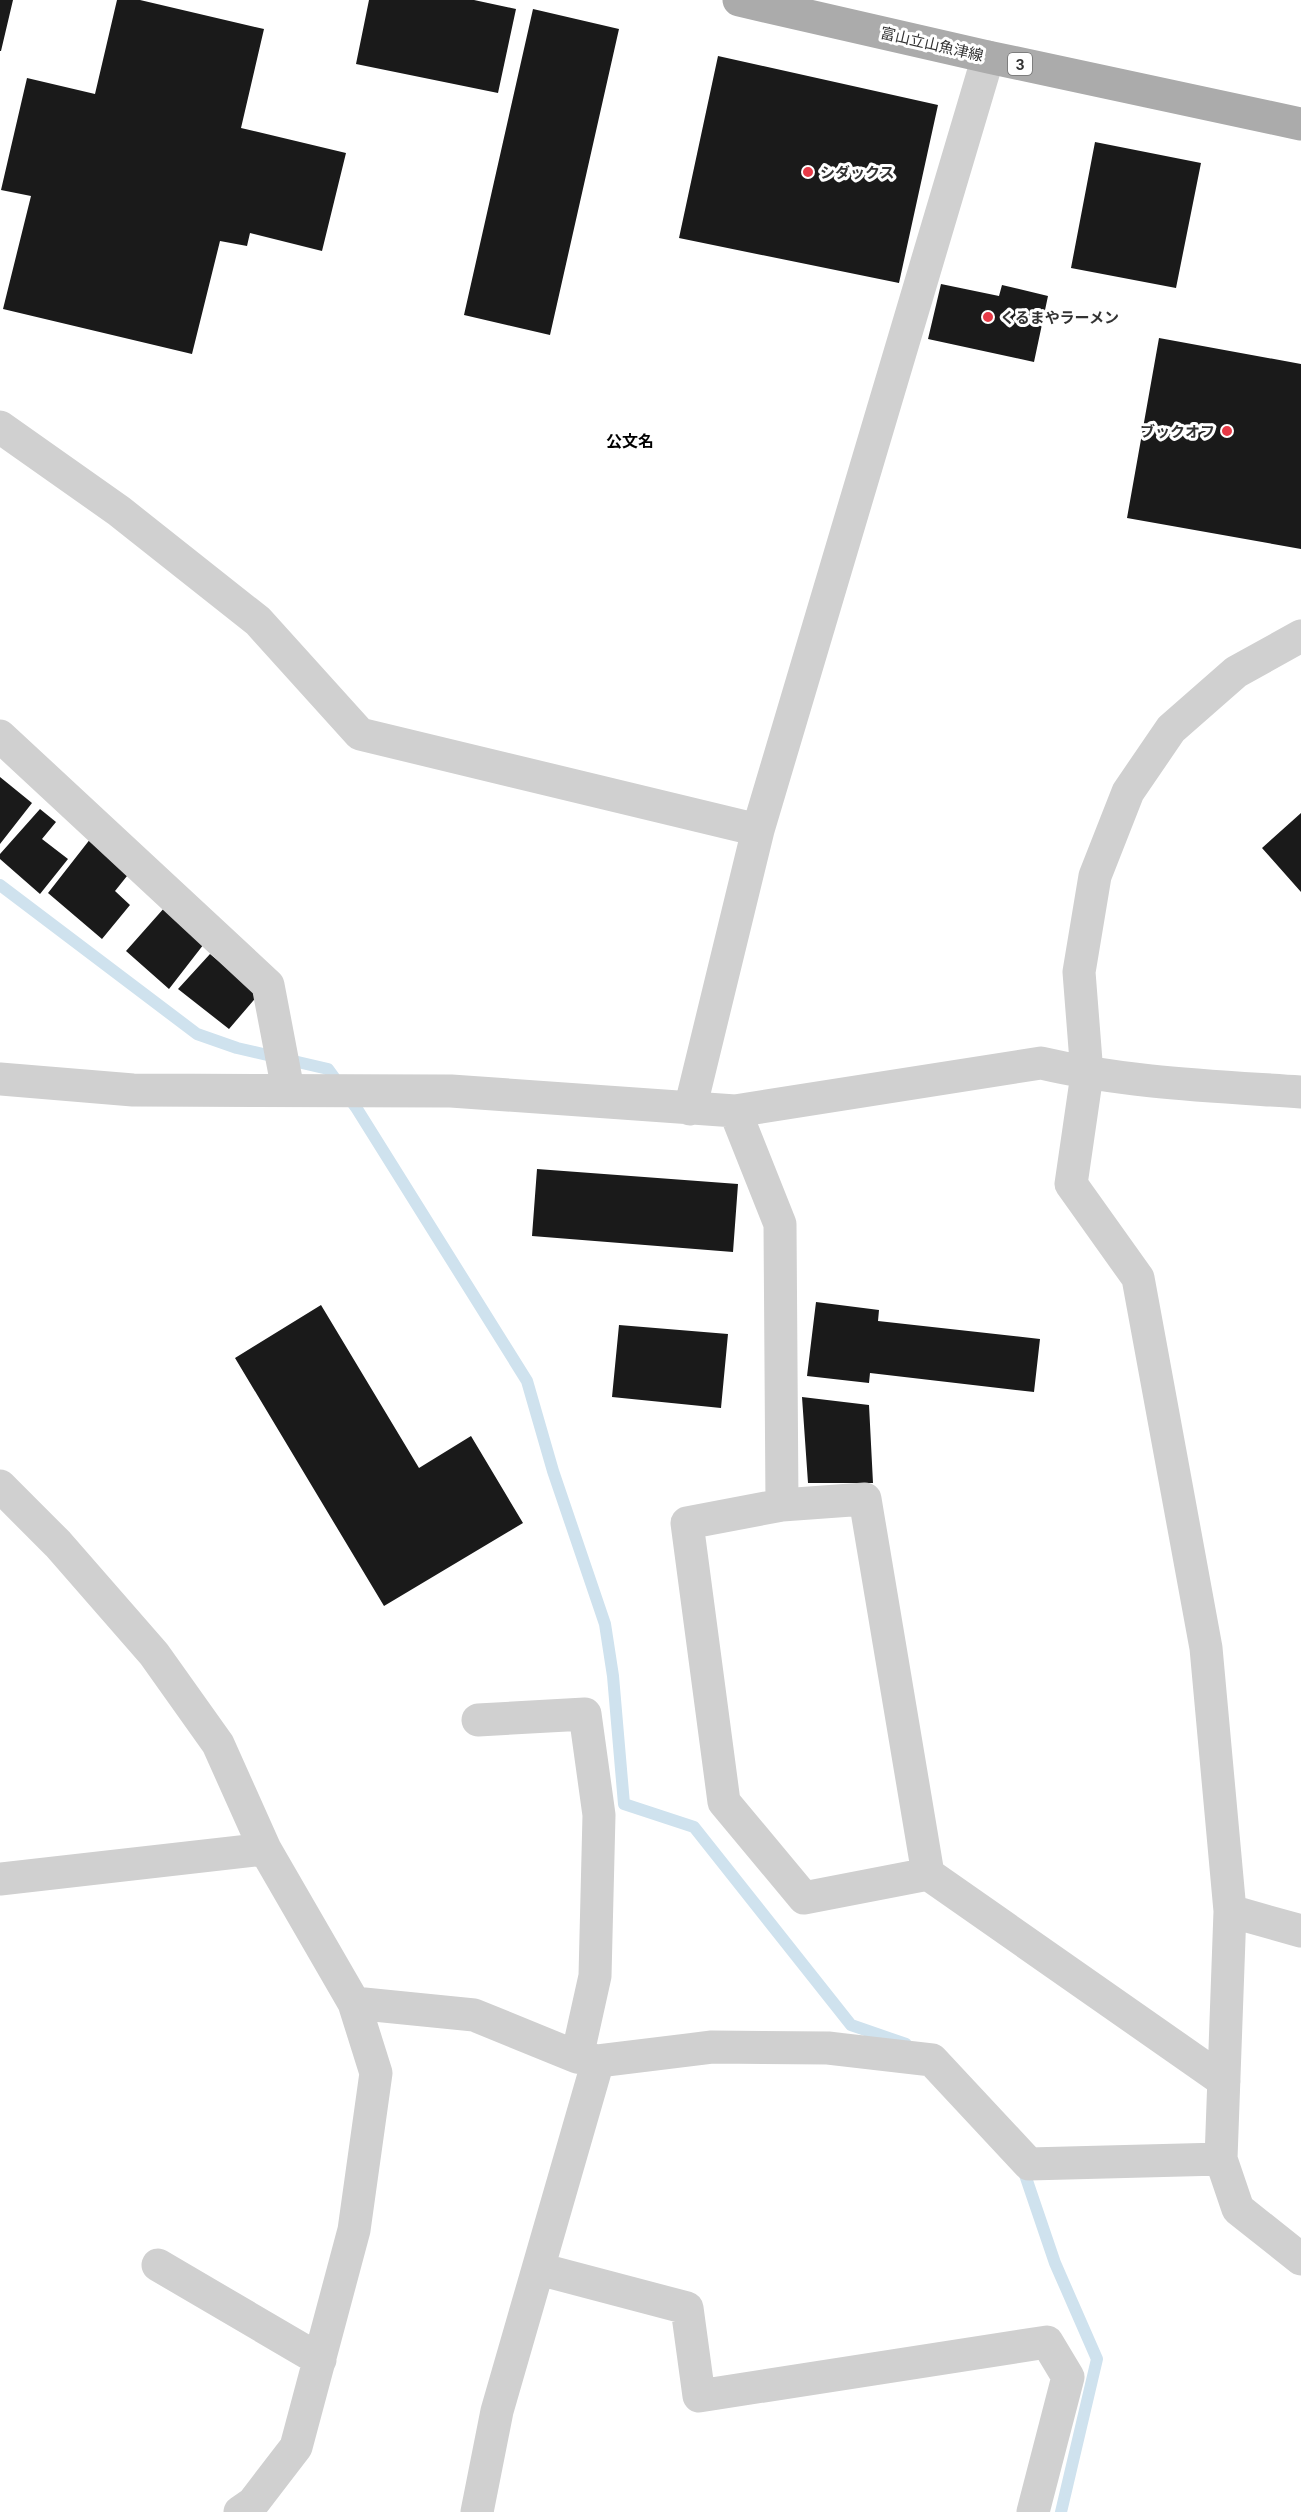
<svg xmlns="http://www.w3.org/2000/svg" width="1301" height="2512" viewBox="0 0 1301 2512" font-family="Inter,'Noto Sans JP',sans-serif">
	<rect width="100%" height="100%" fill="#fff"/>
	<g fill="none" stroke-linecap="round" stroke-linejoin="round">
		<path stroke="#cfe2ee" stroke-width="12" d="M0,885L197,1034L237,1048L328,1069L357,1109L527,1381L553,1471L605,1624L613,1676L624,1804L694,1827L851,2025L906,2044
			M1022,2166L1055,2263L1097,2359L1061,2512"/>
	</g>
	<path fill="#1a1a1a" d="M0,0H13L1,51H0Z
		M117,0H140L264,29L241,128L346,153L322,251L250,233L247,246L220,241L192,354L3,309L31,196L1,190L27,78L95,94Z
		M369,0H474L516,9L498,93L356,64Z
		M533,9L619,29L550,335L464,315Z
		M718,56L938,105L899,283L679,238Z
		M1095,142L1201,163L1176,288L1071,268Z
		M941,284L999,296L1002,285L1048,296L1034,362L928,339Z
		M1159,338L1301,364V549L1127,518Z
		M0,777L32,803L0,844Z
		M40,809L56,822L42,839L68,859L40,894L0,859V854Z
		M1301,813V892L1262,848Z
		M91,838L131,871L115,891L130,905L102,939L48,893Z
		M165,907L207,940L169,989L126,951Z
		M210,954L259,994L229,1029L178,989Z
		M537,1169L738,1184L733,1252L532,1236Z
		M816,1302L879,1310L878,1321L1040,1339L1034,1392L870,1373L869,1383L807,1376Z
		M321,1305L419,1468L471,1436L523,1523L384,1606L235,1358Z
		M619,1325L728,1334L721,1408L612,1397Z
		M802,1397L869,1405L873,1483H808Z"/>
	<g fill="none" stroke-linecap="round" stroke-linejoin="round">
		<path stroke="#d0d0d0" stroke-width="33" d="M0,427L119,511L258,621L360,734L758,830
			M1301,636L1236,672L1171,729L1128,792L1095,876L1079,972L1087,1074L1071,1184L1138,1278L1206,1648L1230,1911L1221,2159L1238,2209L1301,2259
			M0,736L268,985L288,1090
			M0,1079L133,1090L451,1091L735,1111L1041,1063C1126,1083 1214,1086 1301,1092
			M690,1109L758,830L988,57
			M735,1111L780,1224L782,1505L687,1523L724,1802L804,1898L928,1874L1224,2081
			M0,1486L58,1544L154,1654L218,1744L265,1849L354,2003L376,2073L354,2230L296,2447L253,2503L240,2512
			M782,1505L865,1499L928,1874
			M478,1720L585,1714L599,1815L595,1976L577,2057
			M0,1879L265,1849
			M1230,1911L1301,1931
			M354,2003L474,2015L577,2057L598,2061L712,2047L828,2048L932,2060L1029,2164L1221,2159
			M158,2265L320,2360
			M539,2269L687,2308L699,2396L1047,2342L1068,2377L1033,2512
			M477,2512L497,2411L598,2061"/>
		<path stroke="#ababab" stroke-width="33" d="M739,0L988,57L1301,124"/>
	</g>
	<g fill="#e63946" stroke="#fff" stroke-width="2">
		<circle cx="808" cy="172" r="6"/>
		<circle cx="988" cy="317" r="6"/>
		<circle cx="1227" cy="431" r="6"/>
	</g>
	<g text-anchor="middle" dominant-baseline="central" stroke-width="6" stroke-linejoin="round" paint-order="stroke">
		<rect fill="#fff" stroke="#707070" stroke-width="1.5" x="1008" y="53" width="24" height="22" rx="4.5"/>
		<g font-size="14" font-weight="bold" fill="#333">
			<text x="1020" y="64">3</text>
		</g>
		<g font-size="15" fill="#333" stroke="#fff">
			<text transform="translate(932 44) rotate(13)">富山立山魚津線</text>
		</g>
		<g font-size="15" font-weight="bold" fill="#333" stroke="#fff" text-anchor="start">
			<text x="820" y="172">シダックス</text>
			<text x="1000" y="317">くるまやラーメン</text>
			<text x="1215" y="431" text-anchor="end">ブックオフ</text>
		</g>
		<g font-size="16" font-weight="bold" fill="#000" stroke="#fff">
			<text x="630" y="441">公文名</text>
		</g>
	</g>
</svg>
